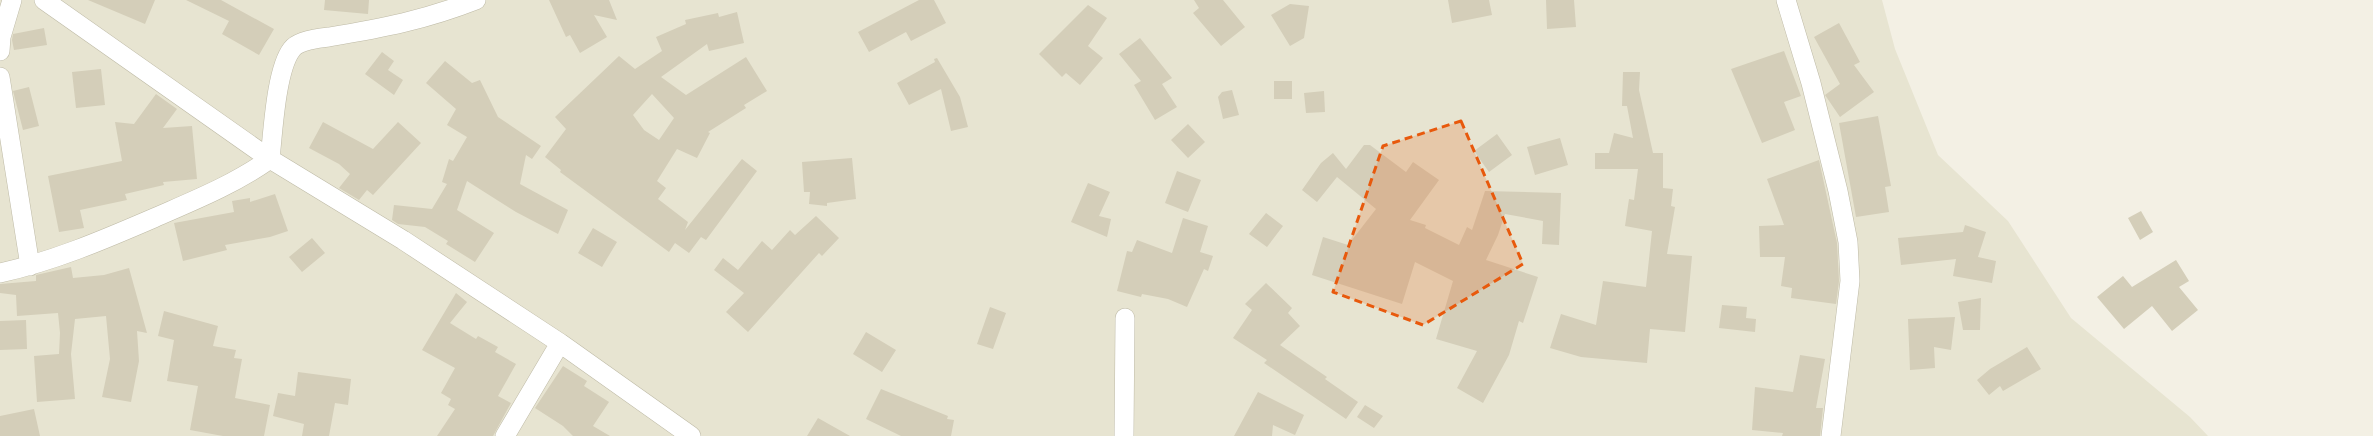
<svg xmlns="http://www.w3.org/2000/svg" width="2373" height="436" viewBox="0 0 2373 436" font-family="'Roboto Condensed',sans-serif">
	<rect width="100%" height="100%" fill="#f3f0e4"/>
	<path fill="#e7e4d1" d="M0,0H1882L1895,49L1938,155L2008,221L2071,318L2190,417L2208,436H0Z"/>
	<path fill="#d4ceb9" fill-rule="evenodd" d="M88,0H155L145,24Z
		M186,0H221L274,29L259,55L222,34L229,21Z
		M325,0H369L368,14L324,10Z
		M549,0H609L617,20L594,15L607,37L580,53L570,35L566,37Z
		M919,0H934L946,23L911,41L906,32L869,52L858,32Z
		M1194,0H1223L1245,27L1221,46L1193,13L1199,8Z
		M1448,0H1489L1492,15L1452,23Z
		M1546,0H1574L1576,27L1547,29Z
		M1290,4L1309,6L1304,38L1290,46L1271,15Z
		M1088,5L1107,18L1088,46L1103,58L1080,85L1066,73L1062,77L1039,54Z
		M737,12L744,43L709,51L707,44L661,77L686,95L746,57L767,91L744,105L746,108L708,132L710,133L697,158L677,149L657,181L666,188L658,199L688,222L685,230L742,159L757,171L706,240L701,237L689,253L675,243L669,252L560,172L561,170L545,157L566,129L555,117L619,56L635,69L662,51L656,37L686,24L685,20L718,13L719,17ZM652,94L674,118L659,140L644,130L633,115Z
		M1839,23L1860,62L1854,65L1874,92L1840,117L1825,95L1840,84L1814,37Z
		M44,28L47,45L14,50L12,40L13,34Z
		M1140,38L1172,78L1162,84L1177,107L1155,120L1134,85L1141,81L1119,54Z
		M1784,51L1801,96L1784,102L1795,130L1762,143L1731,69Z
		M382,52L394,61L388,70L403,80L394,95L365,74Z
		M937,58L960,97L968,127L951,131L941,89L909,105L897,83L935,62L934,59Z
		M445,61L472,83L480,80L498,117L541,146L532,159L526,155L520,184L568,210L558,234L516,212L467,181L457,210L494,233L475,262L446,244L448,241L425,227L398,224L392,220L394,205L432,209L447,184L442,182L449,159L453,161L467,137L447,125L456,109L426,83Z
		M101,69L105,105L76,108L72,72Z
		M1623,72H1640L1639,90L1653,153H1663V188L1673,189L1671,206L1675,207L1667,254L1692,256L1685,332L1650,329L1647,363L1581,357L1550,348L1561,314L1596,325L1603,281L1646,287L1652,231L1625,226L1629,199L1634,200L1638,169H1595V153H1609L1614,133L1633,138L1627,106H1622Z
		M1274,81H1292V99H1274Z
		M29,87L39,126L23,130L13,91Z
		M1232,90L1239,115L1223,119L1218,97L1222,92Z
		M1324,91L1325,112L1306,113L1304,93Z
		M156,94L177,109L163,128L192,126L197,179L163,182L164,185L125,194L127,200L80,210L84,228L59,232L48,176L122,161L115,122L134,124Z
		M1878,116L1891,186L1885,187L1889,212L1856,217L1839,123Z
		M323,122L373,149L398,122L421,143L373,195L367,190L359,200L339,188L350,174L339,164L309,148Z
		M1188,124L1205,142L1188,158L1171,140Z
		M1497,134L1512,155L1489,172L1474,151Z
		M1560,138L1568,165L1535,175L1527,147Z
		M1364,145H1370L1406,172L1413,162L1439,180L1410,220L1426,225L1425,228L1459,245L1467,227L1472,230L1485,191L1561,193L1559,245L1542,244L1543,221L1505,214L1498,235L1486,260L1538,277L1523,323L1519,321L1509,355L1483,403L1457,388L1477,351L1436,339L1453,281L1415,262L1402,304L1312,275L1323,237L1348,245L1376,209L1337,177L1317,202L1302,190L1321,163L1333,153L1346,169Z
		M852,158L856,199L827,203V206L809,204L810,192H804L802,162Z
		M1819,160L1837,243L1839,281L1836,304L1791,298L1792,288L1781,286L1785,257H1760L1759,226L1784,225L1767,179Z
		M1177,171L1201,180L1188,212L1165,203Z
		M1088,183L1110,192L1099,216L1111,219L1107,237L1071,222Z
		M275,194L288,231L270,237L225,245L227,250L183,261L174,223L234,212L232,201L250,198V202Z
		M2141,211L2153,232L2140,240L2128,218Z
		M1266,213L1283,226L1267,247L1249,234Z
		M816,216L839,238L822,256L819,253L748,332L726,312L744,293L714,270L723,258L738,270L762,241L772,250L790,230L795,235Z
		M1183,218L1208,226L1200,252L1213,256L1208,271L1204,269L1187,307L1168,299L1142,294L1141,297L1117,291L1127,251L1132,252L1137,240L1172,253Z
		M1965,225L1986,232L1978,257L1996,261L1992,283L1953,276L1956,259L1901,265L1898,238L1963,232Z
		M593,228L617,242L602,267L578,253Z
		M312,238L325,253L302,272L289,257Z
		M2176,260L2189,281L2179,287L2198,310L2172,331L2152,306L2124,329L2097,297L2123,276L2132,287Z
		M71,267L73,278L104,275L129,268L147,333L137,331L139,361L131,402L102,397L110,359L106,316L75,319L71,354L75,399L37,402L34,356L59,354L60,333L58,313L17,316L16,295L0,293V284L36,281V275Z
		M1266,283L1292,308L1288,313L1300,326L1280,345L1327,377L1325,379L1358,402L1346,419L1264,363L1267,360L1233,338L1252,310L1245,304Z
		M456,293L467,302L450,323L476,339L478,336L498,347L495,352L516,364L498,396L511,403L493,436H437L455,409L448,405L451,399L441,393L455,368L422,350Z
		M1981,298L1980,330H1963L1958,302Z
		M1722,305L1747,307L1746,318L1756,319L1755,332L1719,328Z
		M990,307L1006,313L993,349L977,344Z
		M164,311L218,326L213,346L236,350L234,358L242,359L235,398L270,405L264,436H223L190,430L198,386L167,381L174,340L158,336Z
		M1955,317L1951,350L1934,347L1935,368L1910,370L1908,319Z
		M26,320L27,349L0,350V321Z
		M866,332L896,350L882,372L853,354Z
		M2027,347L2041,369L2003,391L2000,386L1989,395L1977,380L1990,369Z
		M1800,355L1825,359L1816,408H1823L1820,436H1782L1783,433L1752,430L1755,387L1793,392Z
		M563,366L587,381L584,386L609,402L593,426L610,436H573L563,426L535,408Z
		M298,372L351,379L348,405L335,403L329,436H302L304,424L273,416L278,393L295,396Z
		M881,389L948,416L947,419L954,420L951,436H901L866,419Z
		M1258,392L1304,415L1295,435L1273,425L1272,436H1234Z
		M1365,405L1383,416L1374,428L1357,417Z
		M34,409L40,436H0V416Z
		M818,418L850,436H807Z"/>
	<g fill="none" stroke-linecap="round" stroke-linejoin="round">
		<defs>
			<path id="street" d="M44,0L270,159L403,240L560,343L691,436
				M1786,0L1811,83L1838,191L1848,242L1850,281L1831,436
				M0,51L1,37L12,0
				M0,77L4,102L0,103
				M4,102L30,266
				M0,273C54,261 103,240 154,218C195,200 233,185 270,159C273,132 276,69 292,49C298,41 318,38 329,37C383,28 425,20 476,0
				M505,436L560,343
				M1124,436L1125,318"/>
		</defs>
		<use href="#street" stroke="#bebaa6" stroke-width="20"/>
		<use href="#street" stroke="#fff" stroke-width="19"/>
	</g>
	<path fill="#e8590c" fill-opacity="0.2" stroke="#e8590c" stroke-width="3" stroke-dasharray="8 5" stroke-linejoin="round" d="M1461,121L1523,264L1423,325L1333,292L1383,146Z"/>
</svg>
